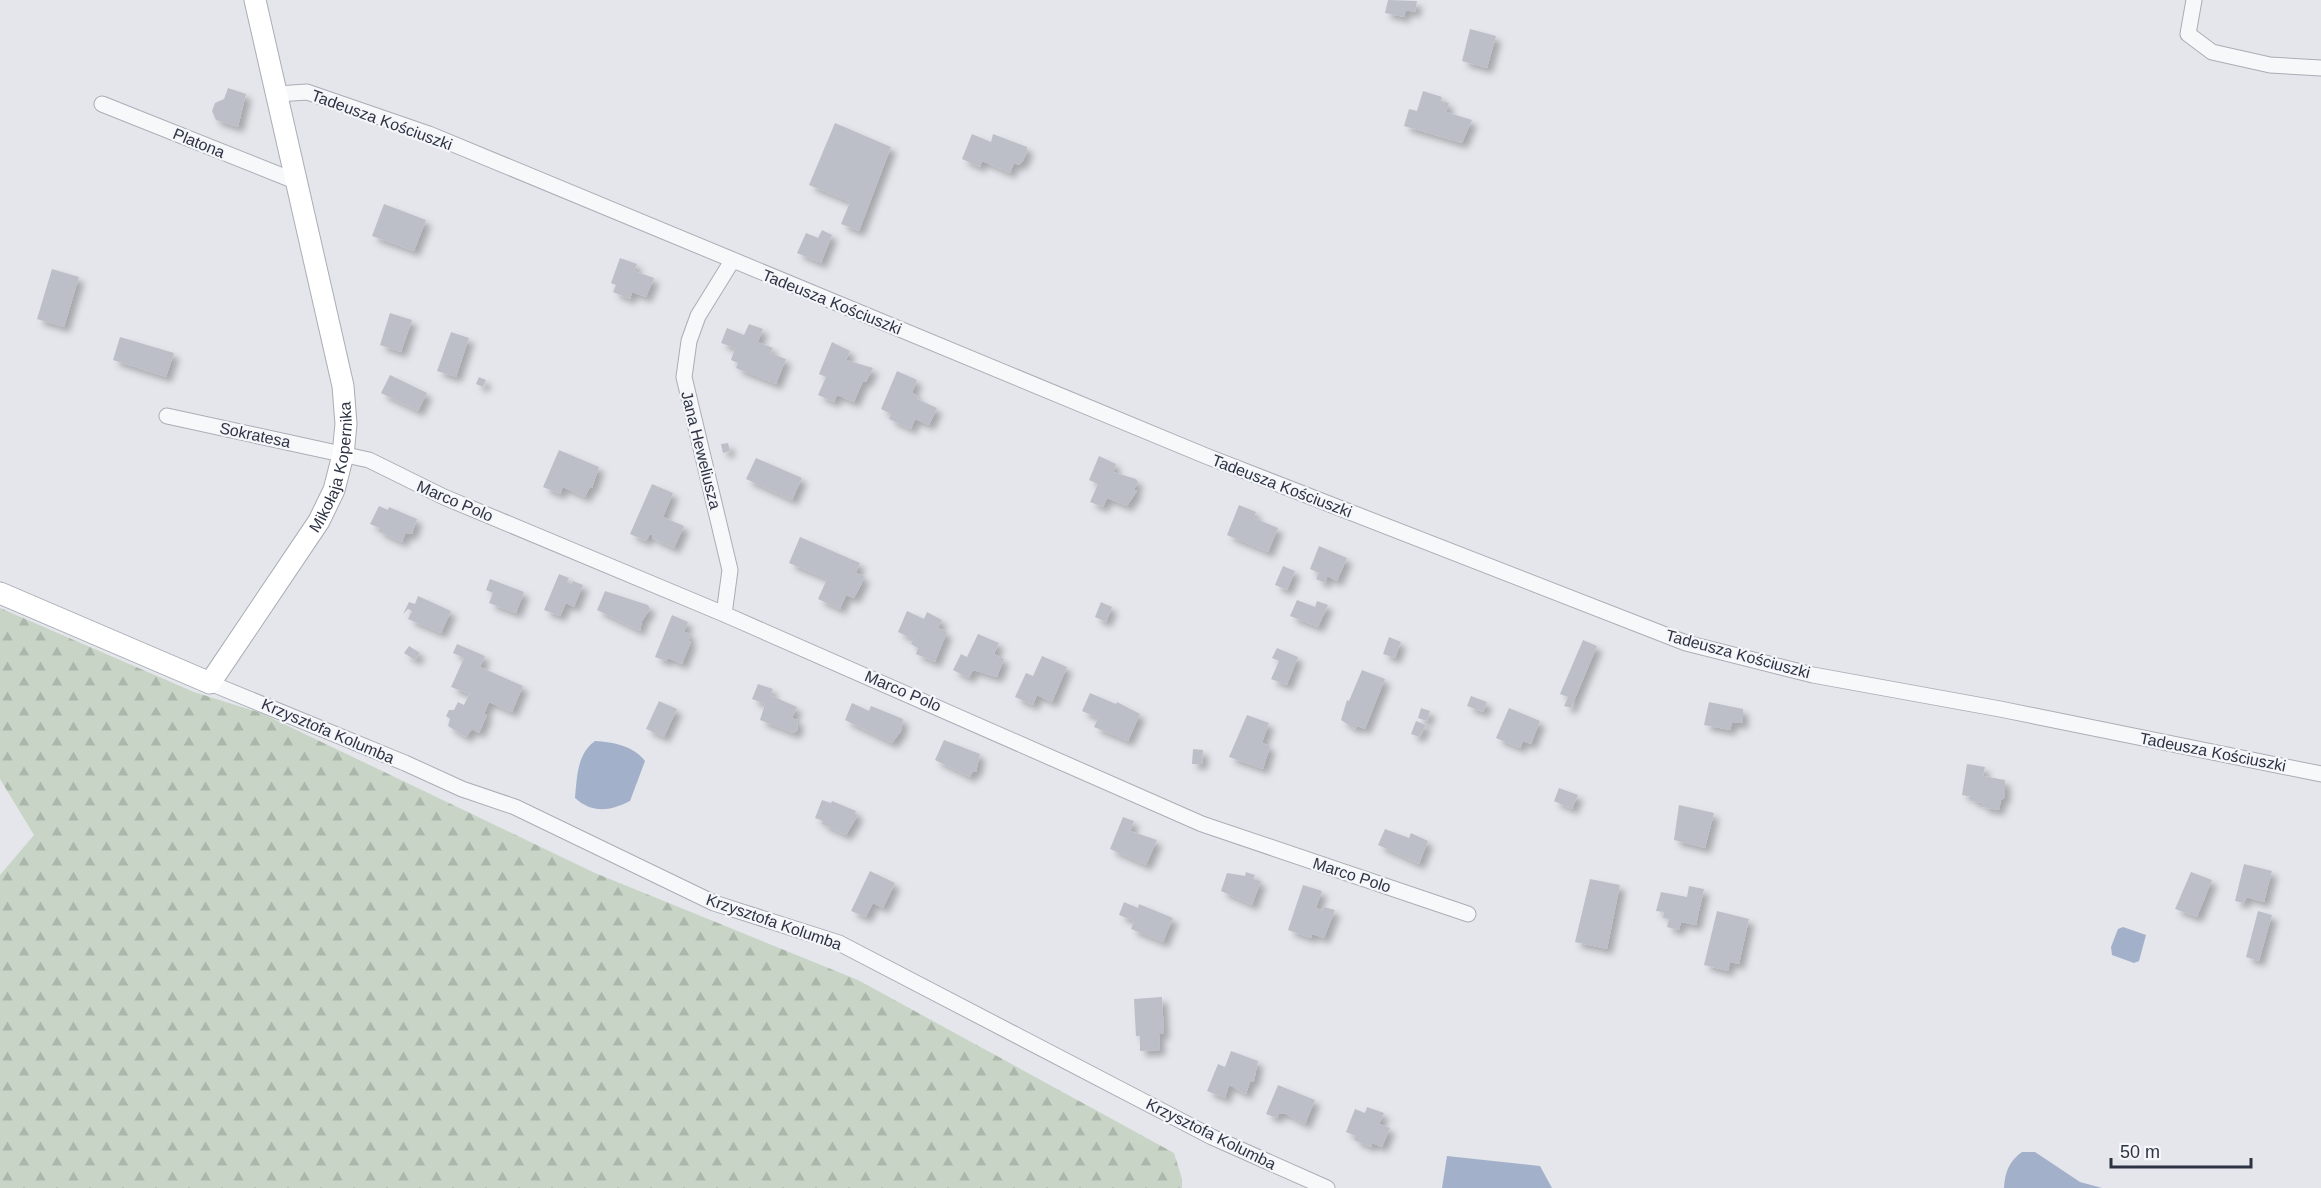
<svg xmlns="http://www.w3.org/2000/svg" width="2321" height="1188" viewBox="0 0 2321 1188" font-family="Arial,sans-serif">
	<defs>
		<pattern id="forest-firs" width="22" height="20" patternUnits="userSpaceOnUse" patternTransform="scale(1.5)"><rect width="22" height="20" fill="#c8d5c6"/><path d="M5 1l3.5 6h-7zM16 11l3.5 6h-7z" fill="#acb7ab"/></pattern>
		<filter id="shadow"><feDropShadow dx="5.5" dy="5.5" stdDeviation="3" flood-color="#0004"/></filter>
	</defs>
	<rect width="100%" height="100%" fill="#e4e6eb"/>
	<path fill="url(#forest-firs)" d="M0,608L194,692L261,713L595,873L858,980L1174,1153L1182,1179V1188H0V875L34,835L0,779Z"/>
	<path fill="#a2b1c9" d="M595,741C613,742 634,746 645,761L630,801C610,811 593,814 575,798C577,777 577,754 595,741Z
		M2123,927L2146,935L2139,961L2134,963L2112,955L2111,947L2118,929Z
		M2022,1152H2035L2080,1182L2102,1188H2004C2005,1172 2009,1161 2022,1152Z
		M1447,1156L1540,1166L1552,1188H1442Z"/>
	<path fill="#bcbfc8" filter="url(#shadow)" d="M1388,0L1417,1L1415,12L1406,10L1404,17L1385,13Z
		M1470,29L1496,36L1487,68L1462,61Z
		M228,88L246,94L238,127L216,120L212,111L215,103L224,99Z
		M1423,91L1442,97L1441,101L1449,103L1446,112L1472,120L1462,143L1404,126L1409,109L1417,111Z
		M835,123L891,147L859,231L841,224L850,202L809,185Z
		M972,134L991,142L993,134L1027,147V152L1023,161L1019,165L1014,163L1010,173L982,161L980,167L962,159Z
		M384,204L426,220L414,251L372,236Z
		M822,230L832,235L821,263L797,253L806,233L818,238Z
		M620,258L637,264L634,271L654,278L646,297L632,292L630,299L613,292L616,285L611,283Z
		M52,269L79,277L64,327L37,319Z
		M390,313L412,320L401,352L380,345Z
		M749,324L763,329L758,342L773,348L770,353L786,359L776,384L736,368L738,363L731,360L735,348L721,343L727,328L744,335Z
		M451,332L469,338L456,377L437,371Z
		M120,337L174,353L166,377L113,360Z
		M832,342L850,351L846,360L873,368L866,382L863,381L854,402L837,395L834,402L818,395L826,377L819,374Z
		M897,371L917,380L912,393L918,396L917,399L937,408L929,425L915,419L911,429L889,419L891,414L881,409Z
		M390,375L427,393L418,411L381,393Z
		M479,377L486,380L483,387L476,384Z
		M728,443L730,451L723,453L721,444Z
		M559,450L599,467L592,488L590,487L585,497L563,487L560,494L543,487Z
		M1099,456L1116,464L1113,472L1136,479L1138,482L1134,490L1137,491L1127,506L1107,498L1103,507L1090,502L1098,484L1089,480Z
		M756,458L802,478L792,500L746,479Z
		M652,484L673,493L663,517L684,526L674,548L652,538L653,535L650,534L646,541L630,534Z
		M1239,505L1256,512L1254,518L1278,528L1268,552L1227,535Z
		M379,506L388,510L389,507L417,519L412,534H405L402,542L378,531L380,528L370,524Z
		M800,537L860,563L856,573L864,576L861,585L854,598L846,595L840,609L818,599L827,579L789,563Z
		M1319,546L1347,558L1337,581L1327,576L1325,583L1316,579L1319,573L1310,569Z
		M1283,566L1295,571L1287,590L1275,585Z
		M559,574L569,578L567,582L571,584L573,581L583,585L574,607L566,603L560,616L544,610Z
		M490,579L524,592L516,613L489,603L493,593L486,590Z
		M605,591L648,605L650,609L642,621L640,631L597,610Z
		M418,596L451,611L441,633L408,619L412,611L408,609L403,614L409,602L415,604Z
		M1297,600L1315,607L1317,601L1328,605L1318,627L1290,616Z
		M1101,602L1112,607L1106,622L1095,617Z
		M907,611L924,619L927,612L942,620L938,628L947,632L935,662L916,654L918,648L911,644L913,639L898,632Z
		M672,615L688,622L684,632L691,634L688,641L691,642L682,664L668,658L666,661L655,657Z
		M978,634L999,643L994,654L1004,659L997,677L973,670L969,678L953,670L961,654L967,657Z
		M1389,637L1401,642L1395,658L1383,654Z
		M1583,640L1597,646L1571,708L1564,706L1568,697L1560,694Z
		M457,644L485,656L480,667L523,686L512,712L489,702L484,714L487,715L479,733L472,729L466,737L448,726L450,719L446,716L449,710H454L458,702L464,705L469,694L451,687L464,658L453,653Z
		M409,646L420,653L415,660L404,653Z
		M1277,648L1298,657L1287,685L1271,679L1279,661L1272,658Z
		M1042,656L1067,667L1052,702L1037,695L1033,705L1015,697L1026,673L1033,676Z
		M1362,670L1385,679L1365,729L1357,726L1355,729L1341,720L1347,700L1349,701Z
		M758,684L773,689L770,695L797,707L792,718L798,720L797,731L793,733L760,720L765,704L752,699Z
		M1090,693L1116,704L1117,702L1140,714L1128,741L1094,727L1098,718L1082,711Z
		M1471,696L1487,702L1483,712L1467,706Z
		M659,701L677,709L664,737L646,729Z
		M1709,702L1743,709V723H1732L1730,730L1704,725Z
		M852,703L869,711L871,706L903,719L901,731L892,743L845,720Z
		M1421,708L1430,711L1427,721L1418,718Z
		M1509,708L1540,721L1531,744L1523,741L1520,748L1496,738Z
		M1247,715L1269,723L1262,743L1270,746L1263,769L1229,757Z
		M1416,721L1426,725L1419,737L1411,734Z
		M944,740L980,754L976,772L973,771L970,777L935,760Z
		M1193,749L1203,750L1202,764H1192Z
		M1967,764L1985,767L1983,776L2005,780V797L2001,800L1999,810L1982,807L1983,803L1972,801V797L1962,795Z
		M1559,788L1578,795L1572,809L1554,801Z
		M822,800L831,803L832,801L856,811L855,814L858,815L846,835L822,824L823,821L815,818Z
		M1679,805L1714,813L1705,848L1674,840Z
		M1123,817L1134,821L1130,831L1157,840L1146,865L1110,849Z
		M1385,829L1409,838L1411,833L1428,841L1419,864L1378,845Z
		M2244,864L2272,871L2264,902L2246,897L2244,903L2235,901Z
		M870,871L895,883L883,908L873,903L866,917L851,911Z
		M1246,872L1255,875L1253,879L1261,881L1252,905L1221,891L1227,873L1245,876Z
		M2191,872L2212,880L2197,917L2175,909Z
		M1590,879L1620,885L1607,949L1575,942Z
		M1303,885L1322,891L1316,908L1322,910L1324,907L1335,910L1324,938L1312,934L1311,938L1288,930Z
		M1689,886L1704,889L1696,925L1681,922L1679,930L1667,927L1669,919L1663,918L1664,912L1656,911L1661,892L1687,897Z
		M1124,902L1138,908L1139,904L1173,918L1163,942L1131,929L1134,921L1119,915Z
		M1717,911L1749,919L1739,964L1730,962L1728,971L1704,965Z
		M2258,911L2272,915L2259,961L2246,957Z
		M1162,997L1164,1034H1159L1160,1050L1140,1051V1036H1136L1134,999Z
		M1231,1051L1258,1061L1254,1081L1250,1082L1246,1094L1229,1085L1225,1098L1207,1091L1218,1064L1225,1067Z
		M1278,1085L1315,1100L1305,1124L1286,1114L1279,1113L1277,1118L1266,1114Z
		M1367,1107L1384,1113L1379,1124L1390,1128L1382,1147L1372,1143L1371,1147L1354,1140L1356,1136L1346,1132L1355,1109L1365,1113Z"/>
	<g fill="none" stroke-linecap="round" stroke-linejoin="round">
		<defs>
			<path id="street" d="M2194,0L2188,34L2212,52L2270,65L2321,68
				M277,94L307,92L429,134L1206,456L1686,643L1813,675L2000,709L2321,774
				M102,104L295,181
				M167,416L369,460L444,497L724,614L1202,824L1468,914
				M724,614L730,570L684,377L689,341L698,316L732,261
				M210,683L405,763L462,789L515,807L714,903L839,943L1212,1137L1327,1188"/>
			<g id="secondary">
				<path id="s1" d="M0,593L210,683L319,521L334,490L343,455L346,424L343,386L255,0"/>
			</g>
		</defs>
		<use href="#street" stroke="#a9adb5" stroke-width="17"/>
		<use href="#secondary" stroke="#a9adb5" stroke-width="23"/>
		<use href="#street" stroke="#f7f8fa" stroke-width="15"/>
		<use href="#secondary" stroke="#fff" stroke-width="21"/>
	</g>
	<g text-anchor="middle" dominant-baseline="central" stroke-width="4.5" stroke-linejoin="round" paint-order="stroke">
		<g font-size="16" fill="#2d3343" stroke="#f4f6f9">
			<text transform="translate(382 120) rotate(20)">Tadeusza Kościuszki</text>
			<text transform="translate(199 143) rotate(22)">Platona</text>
			<text transform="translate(832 302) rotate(22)">Tadeusza Kościuszki</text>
			<text transform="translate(255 435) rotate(12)">Sokratesa</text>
			<text transform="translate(701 450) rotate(76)">Jana Heweliusza</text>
			<text stroke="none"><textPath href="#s1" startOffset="480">Mikołaja Kopernika</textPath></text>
			<text transform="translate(1282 486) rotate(21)">Tadeusza Kościuszki</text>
			<text transform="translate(455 501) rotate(23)">Marco Polo</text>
			<text transform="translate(1738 654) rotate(15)">Tadeusza Kościuszki</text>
			<text transform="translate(903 691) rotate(23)">Marco Polo</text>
			<text transform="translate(328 731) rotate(23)">Krzysztofa Kolumba</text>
			<text transform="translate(2213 752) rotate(11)">Tadeusza Kościuszki</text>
			<text transform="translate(1352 875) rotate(18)">Marco Polo</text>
			<text transform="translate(774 922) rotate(19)">Krzysztofa Kolumba</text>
			<text transform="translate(1211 1134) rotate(26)">Krzysztofa Kolumba</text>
		</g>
	</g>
	<path d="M2111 1158v9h140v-9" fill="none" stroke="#2d3343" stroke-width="3"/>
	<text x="2120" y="1158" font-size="18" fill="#2d3343" stroke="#f4f6f9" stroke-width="4.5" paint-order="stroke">50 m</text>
</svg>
